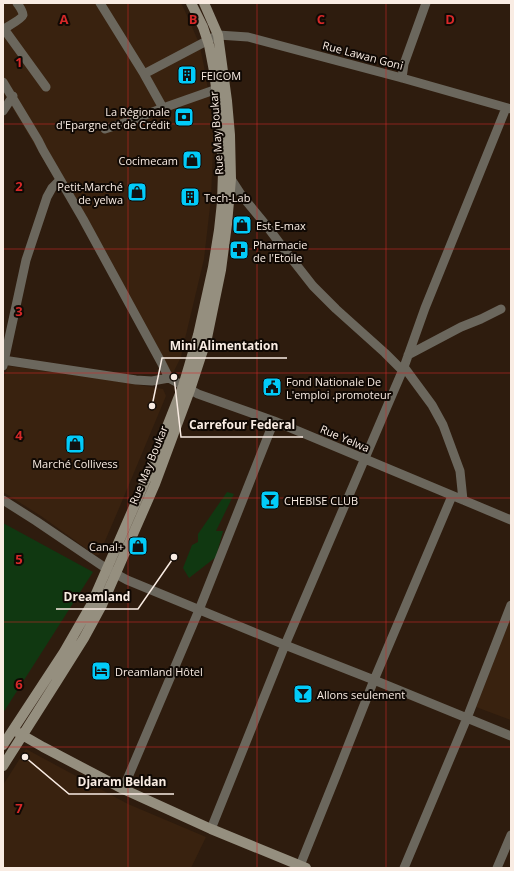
<svg xmlns="http://www.w3.org/2000/svg" width="514" height="871" viewBox="0 0 514 871" font-family="'Open Sans',sans-serif">
	<rect width="100%" height="100%" fill="#2e1c0e"/>
	<path fill="#39220f" d="M3,3H181L185,11L199,43L204,66L214,125L211,198L204,259L184,343L181,357L172,375L3,92Z
		M8,366L85,376L163,389L166,396L120,506L99,555H95L41,516L3,492V381Z
		M511,617V720L476,707Z
		M26,749L128,804L206,837L191,868H3V785Z"/>
	<path fill="#103811" d="M227,492L234,494L216,531H223L216,557L189,578L183,568L192,545L198,542V534Z
		M3,523L93,572L3,713Z"/>
	<g fill="none" stroke-linecap="round" stroke-linejoin="round">
		<path stroke="#6b675d" stroke-width="9" d="M100,3L144,74L163,108
			M4,29C8,26 22,19 23,15C23,11 19,6 17,3
			M3,30L4,29L46,87
			M144,74L218,35L248,37L402,78L511,109
			M402,78L404,64L426,3
			M3,82L38,140L43,150L83,219L161,362L169,378
			M3,111L13,96
			M105,129L133,120L163,108L217,89
			M231,179L242,196L266,225L284,249L313,286L336,309L385,353L402,370
			M408,355L461,327L481,319L501,309
			M3,360L136,380L152,381L169,378
			M3,366L26,260L47,197L52,188L60,180
			M404,367L432,405L443,425L460,471L463,500
			M169,378L198,394L274,421L511,520
			M3,500L36,521L107,569L127,580L285,645L374,680L511,736
			M123,789L199,610L274,421
			M211,829L285,645L404,367L425,308L506,108
			M299,868L338,771L374,680L452,496
			M404,868L467,718L511,605
			M497,868L511,835"/>
		<path stroke="#958f7f" stroke-width="10" d="M17,732L43,747L123,789L211,829L306,868
			M3,745L64,652L91,605L147,477L183,386L189,366L198,335L213,267L219,230L222,202L223,172L220,122L214,71L209,45L203,27L191,3
			M3,766L57,681L84,638L102,605L155,484L190,390L207,338L221,270L227,224L231,179L230,135L227,101L218,35L204,3"/>
	</g>
	<path fill="none" stroke="#d62828" stroke-width="1" stroke-opacity="0.55" d="M128,3V868M257,3V868M386,3V868M3,124H511M3,249H511M3,373H511M3,498H511M3,622H511M3,747H511"/>
	<defs>
		<symbol id="building-square" viewBox="-11 -11 22 22"><rect x="-9" y="-9" width="18" height="18" rx="4" fill="#02cbf9" stroke="#100904"/><path d="M-4-6H4V6H1V3H-1V6H-4ZM-2.5-4.3h1.7v1.8h-1.7ZM.8-4.3h1.7v1.8H.8ZM-2.5-1h1.7V.8h-1.7ZM.8-1h1.7V.8H.8Z" fill="#111"/></symbol>
		<symbol id="bank-square" viewBox="-11 -11 22 22"><rect x="-9" y="-9" width="18" height="18" rx="4" fill="#02cbf9" stroke="#100904"/><path d="M-6-4H6V4H-6ZM0-2.3a2.3 2.3 0 1 0 0 4.6a2.3 2.3 0 1 0 0-4.6Z" fill="#111"/></symbol>
		<symbol id="shop-square" viewBox="-11 -11 22 22"><rect x="-9" y="-9" width="18" height="18" rx="4" fill="#02cbf9" stroke="#100904"/><path d="M-5-2.5h2.3a2.7 3.5 0 0 1 5.4 0H5L5.5 6h-11ZM-1.5-2.5h3a1.5 2.3 0 0 0-3 0Z" fill="#111"/></symbol>
		<symbol id="pharmacy-square" viewBox="-11 -11 22 22"><rect x="-9" y="-9" width="18" height="18" rx="4" fill="#02cbf9" stroke="#100904"/><path d="M-2-6h4v4h4v4h-4v4h-4v-4h-4v-4h4Z" fill="#111"/></symbol>
		<symbol id="civic-square" viewBox="-11 -11 22 22"><rect x="-9" y="-9" width="18" height="18" rx="4" fill="#02cbf9" stroke="#100904"/><path d="M-.6-6.5H3V-4.5H.6V-3L4-1V1h2V6H-6V1h2V-1L-.6-3ZM-1.2 2.5V6h2.4V2.5Z" fill="#111"/></symbol>
		<symbol id="bar-square" viewBox="-11 -11 22 22"><rect x="-9" y="-9" width="18" height="18" rx="4" fill="#02cbf9" stroke="#100904"/><path d="M-6-5H6L.8 .8V4.5H3.5V6h-7V4.5H-.8V.8Z" fill="#111"/></symbol>
		<symbol id="hotel-square" viewBox="-11 -11 22 22"><rect x="-9" y="-9" width="18" height="18" rx="4" fill="#02cbf9" stroke="#100904"/><path d="M-6-4.5h1.5V1H6V5H4.5V3h-9V5H-6ZM-4 0a1.8 1.8 0 1 1 3.6 0ZM.5 0V-2.5h3Q6-2.5 6 0Z" fill="#111"/></symbol>
	</defs>
	<g fill-rule="evenodd">
		<use href="#building-square" x="176" y="64" width="22" height="22"/>
		<use href="#bank-square" x="173" y="106" width="22" height="22"/>
		<use href="#shop-square" x="181" y="149" width="22" height="22"/>
		<use href="#shop-square" x="126" y="181" width="22" height="22"/>
		<use href="#building-square" x="179" y="186" width="22" height="22"/>
		<use href="#shop-square" x="231" y="214" width="22" height="22"/>
		<use href="#pharmacy-square" x="228" y="239" width="22" height="22"/>
		<use href="#civic-square" x="261" y="376" width="22" height="22"/>
		<use href="#shop-square" x="64" y="433" width="22" height="22"/>
		<use href="#bar-square" x="259" y="489" width="22" height="22"/>
		<use href="#shop-square" x="127" y="535" width="22" height="22"/>
		<use href="#hotel-square" x="90" y="660" width="22" height="22"/>
		<use href="#bar-square" x="292" y="683" width="22" height="22"/>
	</g>
	<g text-anchor="middle" dominant-baseline="central" stroke-width="4" stroke-linejoin="round" paint-order="stroke">
		<g font-size="11" fill="#f9ece3" stroke="#100904">
			<text transform="translate(363 55) rotate(15)">Rue Lawan Goni</text>
			<text transform="translate(216 133) rotate(-94)">Rue May Boukar</text>
			<text transform="translate(345 438) rotate(23)">Rue Yelwa</text>
			<text transform="translate(148 465) rotate(-68)">Rue May Boukar</text>
		</g>
		<g font-size="11" fill="#f9ece3" stroke="#100904" text-anchor="start">
			<text x="201" y="75">FEICOM</text>
			<text x="170" y="111" text-anchor="end">La Régionale<tspan x="170" dy="13">d'Epargne et de Crédit</tspan></text>
			<text x="178" y="160" text-anchor="end">Cocimecam</text>
			<text x="123" y="186" text-anchor="end">Petit-Marché<tspan x="123" dy="13">de yelwa</tspan></text>
			<text x="204" y="197">Tech-Lab</text>
			<text x="256" y="225">Est E-max</text>
			<text x="253" y="244">Pharmacie<tspan x="253" dy="13">de l'Etoile</tspan></text>
			<text x="286" y="381">Fond Nationale De<tspan x="286" dy="13">L'emploi .promoteur</tspan></text>
			<text x="75" y="463" text-anchor="middle">Marché Collivess</text>
			<text x="284" y="500">CHEBISE CLUB</text>
			<text x="124" y="546" text-anchor="end">Canal+</text>
			<text x="115" y="671">Dreamland Hôtel</text>
			<text x="317" y="694">Allons seulement</text>
		</g>
	</g>
	<g font-size="13" text-anchor="middle" font-weight="bold" fill="#d62828" stroke="#100904" stroke-width="4" stroke-linejoin="round" paint-order="stroke">
		<text x="64" y="24">A</text>
		<text x="193" y="24">B</text>
		<text x="321" y="24">C</text>
		<text x="450" y="24">D</text>
		<text x="19" y="67">1</text>
		<text x="19" y="191">2</text>
		<text x="19" y="316">3</text>
		<text x="19" y="440">4</text>
		<text x="19" y="564">5</text>
		<text x="19" y="689">6</text>
		<text x="19" y="813">7</text>
	</g>
	<path fill="none" stroke="#f9ece3" stroke-width="1.5" d="M152 406L162 358H287M174 377L181 437H303M174 557L138 609H56M25 757L69 794H174"/>
	<g fill="#f9ece3" stroke="#100904" stroke-width="1.5">
		<circle cx="152" cy="406" r="4"/>
		<circle cx="174" cy="377" r="4"/>
		<circle cx="174" cy="557" r="4"/>
		<circle cx="25" cy="757" r="4"/>
	</g>
	<g font-size="12" text-anchor="middle" font-weight="bold" fill="#f9ece3" stroke="#100904" stroke-width="4" stroke-linejoin="round" paint-order="stroke">
		<text x="224" y="350">Mini Alimentation</text>
		<text x="242" y="429">Carrefour Federal</text>
		<text x="97" y="601">Dreamland</text>
		<text x="122" y="786">Djaram Beldan</text>
	</g>
	<rect width="514" height="871" fill="none" stroke="#f9ece3" stroke-width="8"/>
</svg>
